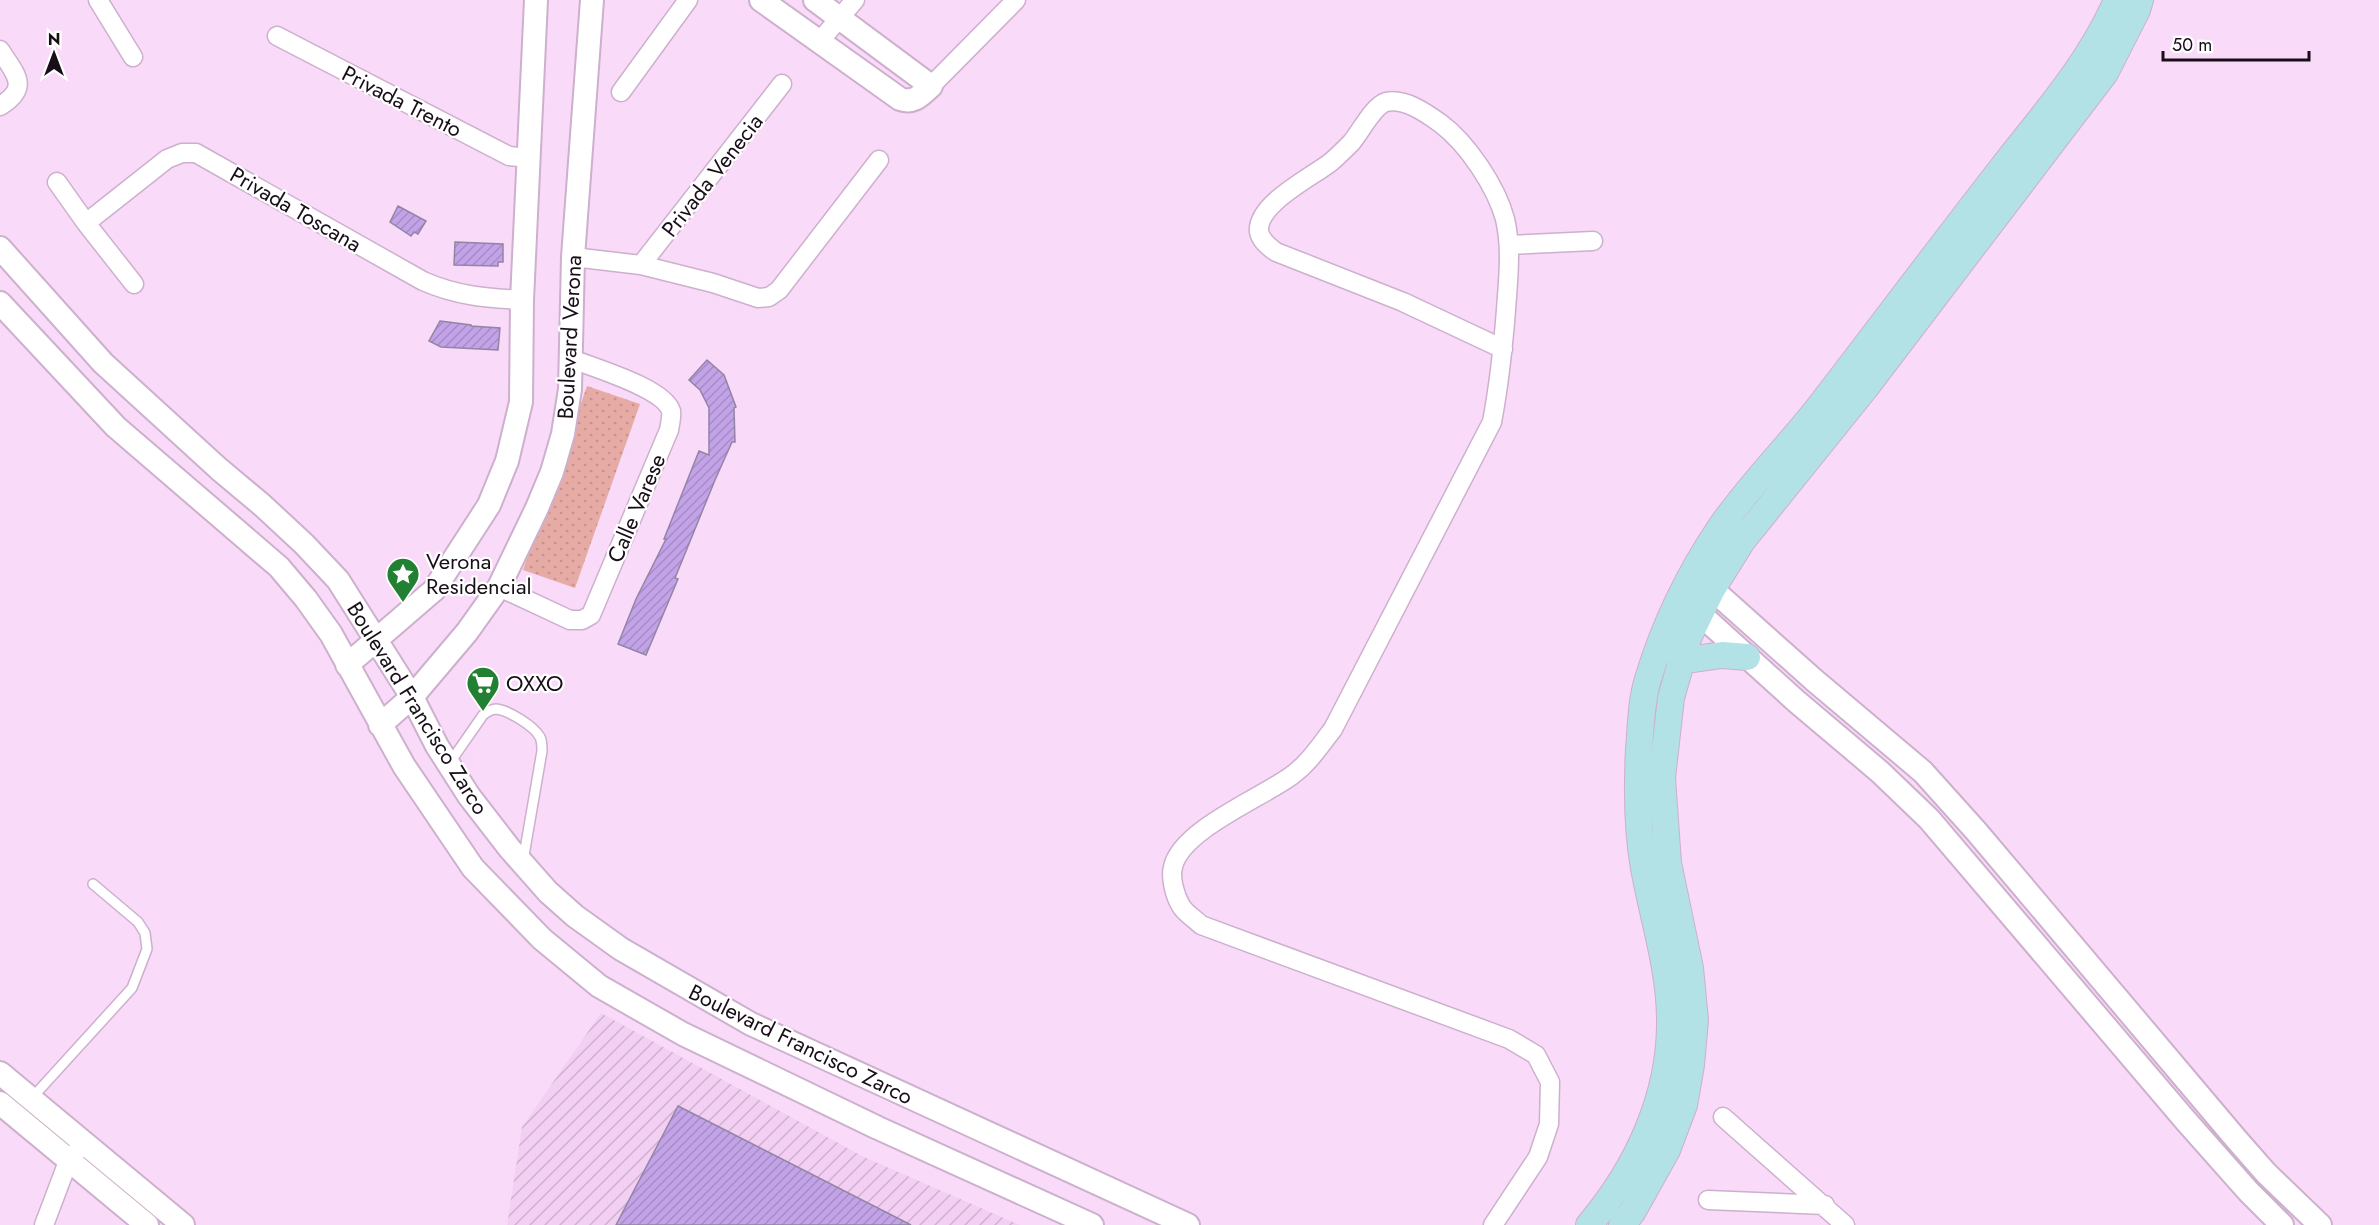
<svg xmlns="http://www.w3.org/2000/svg" width="2379" height="1225" viewBox="0 0 2379 1225" font-family="Jost,sans-serif">
	<defs>
		<pattern id="industrial-furrows" width="10" height="10" patternUnits="userSpaceOnUse" patternTransform="scale(1.5)"><rect width="10" height="10" fill="#f2cff3"/><path d="M-1 1l2-2M0 10L10 0M9 11l2-2" fill="none" stroke="#cfb1d0"/></pattern>
		<pattern id="park-dots" width="8" height="8" patternUnits="userSpaceOnUse" patternTransform="scale(1.5)"><rect width="8" height="8" fill="#e7aba5"/><path d="M2 2h.1M6 6h.1" fill="none" stroke="#c5928d" stroke-width="1.8" stroke-linecap="round"/></pattern>
		<pattern id="building-hatch" width="6" height="6" patternUnits="userSpaceOnUse" patternTransform="scale(1.5)"><rect width="6" height="6" fill="#c3a3e8"/><path d="M-1 1l2-2M0 6l6-6M5 7l2-2" fill="none" stroke="#a78bc6"/></pattern>
	</defs>
	<rect width="100%" height="100%" fill="#f9dbf9"/>
	<path fill="url(#industrial-furrows)" d="M601,1013L864,1157L1020,1225H507L522,1127Z"/>
	<path fill="url(#park-dots)" d="M587,386L640,404L575,588L523,570Z"/>
	<path fill="url(#building-hatch)" stroke="#9384a5" stroke-width="1.5" d="M398,206L426,221L418,234L414,232L411,236L390,222Z
		M455,242L503,244V262H498V266L454,265Z
		M440,321L471,325V326L500,328L498,350L441,347L429,341Z
		M707,360L724,375L736,407L734,408L735,442H732L715,480L675,578L678,579L646,655L618,644L636,599L666,539H664L699,451L709,455V408L700,390L689,380Z
		M678,1106L911,1225H616Z"/>
	<g fill="none" stroke-linecap="round" stroke-linejoin="round">
		<defs>
			<path id="service" d="M449,764L483,715C487,712 491,709 496,709C508,710 534,726 540,737C542,741 542,746 542,751L523,861
				M31,1099L132,988L147,949L145,933L138,922L93,884"/>
			<path id="minor" d="M98,0L133,57
				M277,36L509,156L529,158
				M819,42L855,0
				M0,50C15,74 31,87 0,106
				M931,86L1016,0
				M621,92L688,0
				M57,182L86,223L134,284
				M86,223L167,159L182,153H196L423,281C457,296 486,298 522,300
				M1509,245L1593,241
				M573,257L641,265L713,283L758,298L769,297L779,290L879,160
				M641,265L782,84
				M499,587L570,620H582L591,615L669,430C670,424 672,416 671,411C664,388 594,368 572,359
				M1723,1117L1845,1225
				M1708,1200L1825,1205
				M44,1225L69,1159L77,1151
				M1493,1225L1538,1157L1549,1124L1550,1082L1536,1055L1509,1039L1201,925C1195,919 1185,913 1181,906C1175,896 1170,878 1173,867C1181,830 1261,798 1291,776C1308,764 1320,746 1333,729L1492,422C1499,385 1503,348 1506,310C1508,280 1512,249 1505,219C1496,186 1467,143 1440,123C1426,113 1405,98 1386,102C1373,106 1360,133 1351,143C1345,149 1338,156 1331,162C1312,177 1256,204 1259,232C1261,241 1269,247 1276,252L1403,302L1503,349"/>
			<path id="tertiary" d="M761,0L900,99C914,104 921,95 931,86L815,0
				M0,248L103,363L219,469L262,505L304,544L338,580L412,697L437,746L469,796L510,849L548,892L575,916L621,949L751,1024L1188,1225
				M0,303L116,427L279,567L306,599L331,634L404,766L473,868L542,939L599,986L683,1034L878,1128L1092,1225
				M1697,581L1712,589L1814,680L1923,772L1976,831L2237,1140L2266,1173L2320,1225
				M1685,605L1700,614L1796,701L1880,772L1929,819L2186,1121L2248,1191L2282,1225
				M347,665L434,590L489,505L507,461L521,402L522,300L536,0
				M380,725L412,697L467,632L499,587L537,508L552,472L563,434L570,389L573,257L592,0
				M0,1073L183,1225
				M0,1103L147,1225"/>
			<path id="secondary" d="M1680,661L1722,655L1747,657
				M1589,1225C1637,1168 1671,1096 1670,1020C1670,969 1653,918 1644,868C1637,829 1637,788 1639,749C1641,726 1641,701 1648,679C1664,626 1689,574 1720,528C1751,483 1790,445 1823,402C1883,324 1942,245 2002,168C2044,114 2090,63 2117,0
				M1622,1225L1633,1211L1667,1150L1684,1105L1691,1065L1695,1020L1690,968L1668,863L1662,778L1671,698L1688,638L1712,589L1742,541L1866,387L2105,73L2137,10L2140,0"/>
		</defs>
		<use href="#service" stroke="#cdb0cd" stroke-width="12"/>
		<use href="#minor" stroke="#cdb0cd" stroke-width="21"/>
		<use href="#tertiary" stroke="#cdb0cd" stroke-width="26"/>
		<use href="#secondary" stroke="#cdb0cd" stroke-width="28"/>
		<use href="#service" stroke="#fff" stroke-width="9"/>
		<use href="#minor" stroke="#fff" stroke-width="18"/>
		<use href="#tertiary" stroke="#fff" stroke-width="22"/>
		<use href="#secondary" stroke="#b2e1e6" stroke-width="26"/>
	</g>
	<defs>
		<symbol id="sight-pin" viewBox="-11 -11 22 30"><path d="M0 17L-7.5 6A9.5 9.5 0 1 1 7.5 6Z" fill="#228032" stroke="#fff"/><path d="M0-6L1.8-2.2L6-1.7L2.9 1.2L3.7 5.4L0 3.3L-3.7 5.4L-2.9 1.2L-6-1.7L-1.8-2.2Z" fill="#fff"/></symbol>
		<symbol id="supermarket-pin" viewBox="-11 -11 22 30"><path d="M0 17L-7.5 6A9.5 9.5 0 1 1 7.5 6Z" fill="#228032" stroke="#fff"/><path d="M-6-5.5h2.5l.6 2H6L4.5 2H-2.5L-4.4-4H-6ZM-1.5 3.2a1.3 1.3 0 1 0 .1 0ZM3 3.2a1.3 1.3 0 1 0 .1 0Z" fill="#fff"/></symbol>
	</defs>
	<g fill-rule="evenodd">
		<use href="#sight-pin" x="384" y="555" width="38" height="52"/>
		<use href="#supermarket-pin" x="464" y="664" width="38" height="52"/>
	</g>
	<g text-anchor="middle" dominant-baseline="central" stroke-width="4.5" stroke-linejoin="round" paint-order="stroke">
		<g font-size="22" fill="#180e18" stroke="#fff">
			<text transform="translate(402 101) rotate(27)">Privada Trento</text>
			<text transform="translate(712 175) rotate(-52)">Privada Venecia</text>
			<text transform="translate(296 209) rotate(30)">Privada Toscana</text>
			<text transform="translate(569 337) rotate(-87)">Boulevard Verona</text>
			<text transform="translate(636 508) rotate(-67)">Calle Varese</text>
			<text transform="translate(418 708) rotate(58)">Boulevard Francisco Zarco</text>
			<text transform="translate(801 1044) rotate(26)">Boulevard Francisco Zarco</text>
		</g>
		<g font-size="22" fill="#180e18" stroke="#fff" text-anchor="start">
			<text x="426" y="561">Verona<tspan x="426" dy="25">Residencial</tspan></text>
			<text x="506" y="683">OXXO</text>
		</g>
	</g>
	<g transform="translate(54 54)" stroke="#ffffff" stroke-width="4.5" paint-order="stroke">
	<path d="M0-4.5L10 22L0 15L-10 22Z" fill="#180e18"/>
	<text y="-9" font-size="16" font-weight="bold" text-anchor="middle" fill="#180e18">N</text>
	</g>
	<path d="M2163 51v9h146v-9" fill="none" stroke="#180e18" stroke-width="3"/>
	<text x="2172" y="51" font-size="18" fill="#180e18" stroke="#ffffff" stroke-width="4.5" paint-order="stroke">50 m</text>
</svg>
